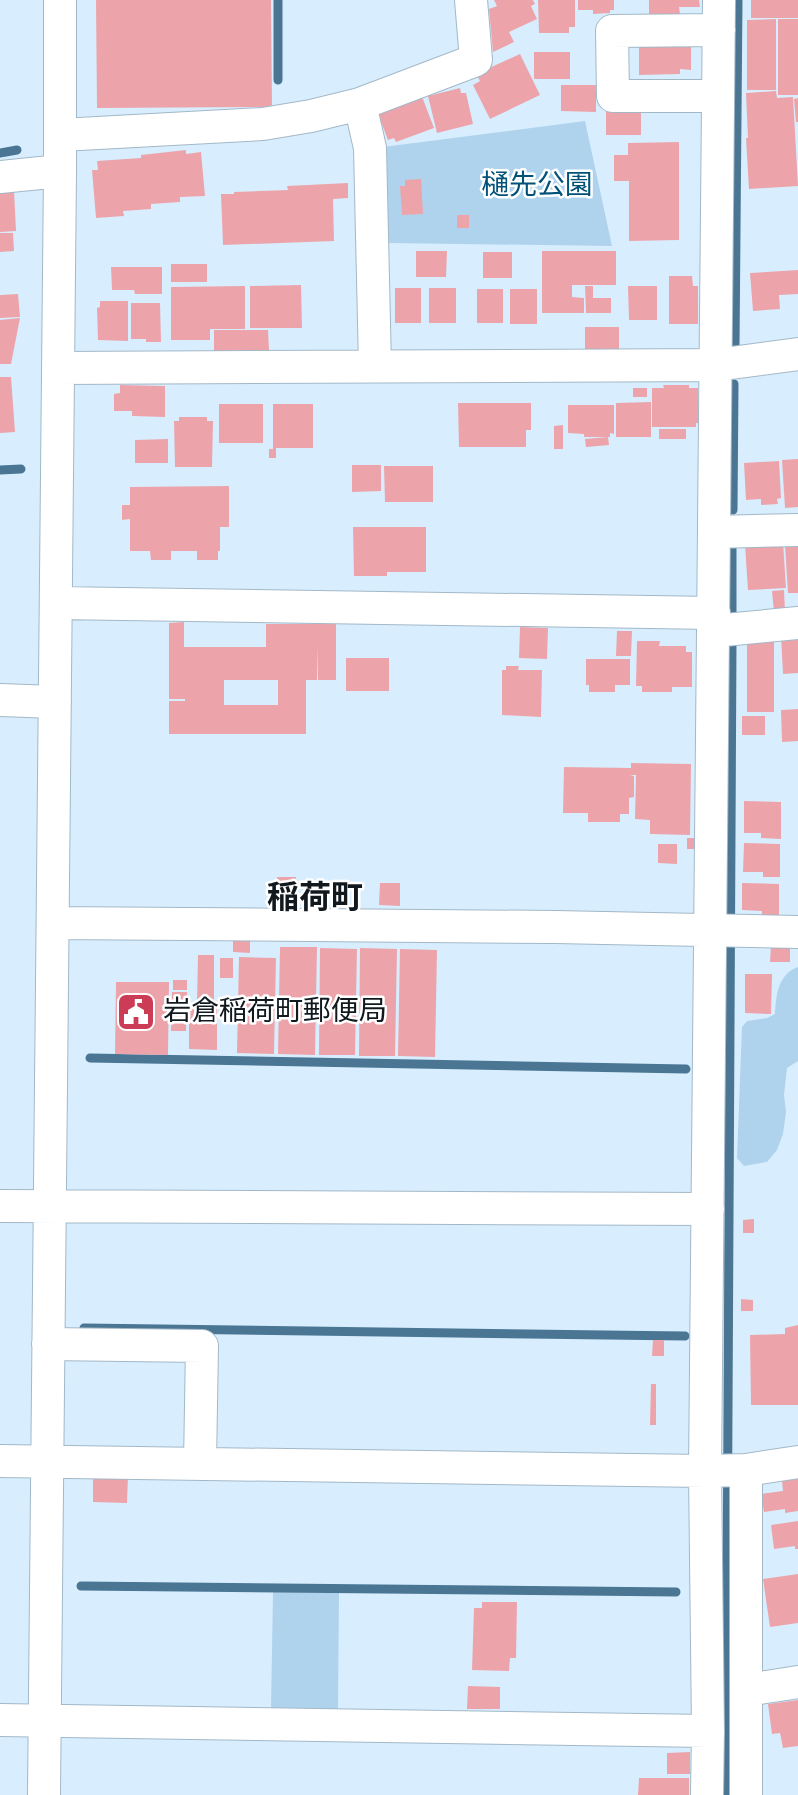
<svg xmlns="http://www.w3.org/2000/svg" width="798" height="1795" viewBox="0 0 798 1795" font-family="'Alegreya Sans','Noto Sans JP',sans-serif">
	<rect width="100%" height="100%" fill="#d8eefe"/>
	<path fill="#afd3ed" d="M585,121L612,246L388,243L383,147Z
		M798,967V1061L787,1068L784,1095L786,1112L783,1134L777,1150L767,1162L744,1166L737,1158L742,1027L747,1021L767,1018L775,1014C776,995 778,974 798,967Z
		M273,1592H339L338,1709L271,1708Z"/>
	<g fill="none" stroke-linecap="round" stroke-linejoin="round">
		<path stroke="#4a7694" stroke-width="9" d="M278,0V80
			M0,153L17,150
			M735,347L738,0
			M0,470L21,469
			M733,510L734,384
			M732,614V543
			M90,1058L686,1069
			M84,1328L685,1336
			M81,1586L676,1592
			M726,1795L732,642"/>
	</g>
	<path fill="#eca4aa" fill-rule="evenodd" d="M96,0H271L272,107L97,108Z
		M494,0H533L535,4L531,6L537,19L509,32L514,42L493,52L489,9L497,6Z
		M538,0H575V27H569V33H539Z
		M578,0H614V10H610V13L593,14V10H578Z
		M649,0H699L700,7H679L680,14H649Z
		M751,0H798V18H751Z
		M776,19V90H747V20Z
		M778,19H798V95H778V90H783H778Z
		M639,41H691V70L680,69V74L639,75Z
		M534,52H570V79H534Z
		M520,54L540,95L490,119L473,85L480,81L476,74Z
		M561,85H596V112L561,111Z
		M460,88L461,93H466L473,124L437,133L428,96Z
		M776,91L777,98L793,97L798,186L749,189L746,138H748L746,93Z
		M421,94L434,128L396,142L394,138L388,140L377,111Z
		M798,98V122H796L794,99Z
		M606,107H641V135H606Z
		M679,142V240L629,241V181H614V155H628V143Z
		M186,150V154L201,152L205,196L180,197V202L151,204V209L123,211L124,216L96,218L92,170H98L97,161L141,158V155Z
		M421,179L423,214L402,215L400,186H405V180Z
		M348,183V198L333,199L334,241L223,245L221,194H234V192L288,190L287,186Z
		M14,190L16,231L0,232V191Z
		M457,215H469V228H457Z
		M0,233H13L14,251L0,252Z
		M416,251H447L446,277H416Z
		M542,251H616V285H572V297L584,298V313H542Z
		M483,252H512V278H483Z
		M171,264H207V282H171Z
		M111,267H162V294H135L134,290H112Z
		M798,270V294L779,295L780,309L753,311L750,273Z
		M669,276H692L693,286H698V324H669Z
		M301,285L302,328H250V286Z
		M245,286V329H210V340H171V287Z
		M585,286H593V298H611V313H586Z
		M628,286H657V320H629Z
		M395,288H421V323H395Z
		M429,288H456V323H429Z
		M477,289H503V323H477Z
		M510,289H537V324H510Z
		M18,294L20,317L0,318V295Z
		M100,301H128V341L98,340L97,308L100,307Z
		M131,303H160L161,342H146V339H131Z
		M20,318L11,364H0V320Z
		M585,327H619V350H585Z
		M214,330H268L269,350L214,351Z
		M0,377H11L15,432L0,433Z
		M120,385L165,386V417L132,416V411H114V394L120,393Z
		M663,385H689V388H698V423H696V427H652V388H664Z
		M633,388H647V397H633Z
		M651,402V437H616V403Z
		M458,403H531V430H526V447H459Z
		M219,404H263V443H219Z
		M273,404H313V448H276V458H269V449H273Z
		M568,405H614V434L610,433V437H584V434L568,433Z
		M179,417H207V421H213L212,467H175L174,421H179Z
		M563,425V449H554V426Z
		M659,429H686V439H659Z
		M608,437L609,445L586,447L585,439Z
		M168,439V463H135V440Z
		M798,459V507L785,508L782,460Z
		M779,461L781,498L777,499L778,504L761,505V499L746,500L744,463Z
		M352,465H381V491L352,492Z
		M384,466H433V502H385Z
		M229,486V527H220V551H218V560H197V551H171V560H151L150,551H130V519L122,520V505H130V487Z
		M353,527H426V572H387V576H354Z
		M798,541V593H788L785,545Z
		M783,542L786,588L748,590L745,545Z
		M784,590L785,611L774,612L772,591Z
		M184,622V647H266V624H336V680H318L317,646V680H306V734H169V701H185V699H169V623ZM224,680H278V705H224Z
		M520,627L548,628L547,659L519,658Z
		M617,631H632L631,656H616Z
		M798,635V673L783,674L781,636Z
		M747,640H774V712H747Z
		M637,641H660L659,646H686V652H692V687H672V692H642V686H636Z
		M346,658H389V691H346Z
		M586,659H630V685H615V692H589V685H586Z
		M506,666H519L518,670H542L541,717L502,715V670H506Z
		M798,709V741L782,742L781,710Z
		M742,716H765V735H742Z
		M631,763L691,764L690,835L650,834V820L635,819L636,775H630L634,776V797L629,798V814H620V822H588V813H563L564,767L631,768Z
		M744,801L781,802V839L761,838V833H744Z
		M687,838H697V849H687Z
		M744,843L780,844V877H763V872H743Z
		M658,844H677V864L658,863Z
		M277,877H296V902H277Z
		M380,883H400V906L379,905Z
		M742,883L779,884V917L762,916V911L742,910Z
		M233,937H250V953L233,952Z
		M771,945H790V962H770Z
		M280,947H317L315,1055L278,1054Z
		M320,948L357,949L355,1055H319Z
		M360,948L397,949L395,1056H359Z
		M400,949L437,950L435,1057L398,1056Z
		M198,955H214V1003L197,1002Z
		M239,957L276,958L274,1054L237,1053Z
		M220,958H233V978H220Z
		M745,974H772L771,1014L745,1013Z
		M173,980H187V990H173Z
		M116,982H169L168,1055L115,1054Z
		M172,992H187L186,1031H171Z
		M189,1005H217V1050L189,1049Z
		M754,1219V1233H743V1220Z
		M741,1299L753,1300V1311H741Z
		M798,1325V1405H751L750,1335L785,1334V1328Z
		M653,1340H664V1356H652Z
		M651,1384H656V1425H650Z
		M93,1475L128,1476L127,1503L93,1502Z
		M798,1479V1511L785,1513V1509L764,1512L761,1494L783,1491L782,1481Z
		M798,1521V1549H795V1546L774,1549L771,1525Z
		M798,1574V1623L770,1627L763,1579Z
		M482,1602H517L516,1658H510L509,1671L472,1670L474,1608H482Z
		M468,1686L500,1687V1709H467Z
		M798,1700V1746L783,1748L780,1733L772,1734L768,1704Z
		M690,1752V1774H667V1753Z
		M639,1778H689V1795H638Z"/>
	<g fill="none" stroke-linecap="round" stroke-linejoin="round">
		<defs>
			<path id="minor" d="M718,96H613L612,31L719,30
				M360,104L476,60L471,0
				M61,135L263,124L311,116L360,104L370,148L375,366
				M0,177L60,171
				M59,368L716,365L798,354
				M715,532L798,530
				M56,603L714,613
				M714,631L798,623
				M0,700L55,702
				M54,923L555,927L798,932
				M0,1206L708,1209
				M48,1344L202,1346L200,1464
				M0,1461L705,1471L746,1470L798,1462
				M747,1690L798,1682
				M0,1720L708,1731
				M44,1795L60,171V0
				M707,1795L708,1731L705,1471L719,0
				M746,1795V1470"/>
		</defs>
		<use href="#minor" stroke="#a3b8c7" stroke-width="34"/>
		<use href="#minor" stroke="#fff" stroke-width="32"/>
	</g>
	<defs>
		<symbol id="civic-square" viewBox="-11 -11 22 22"><rect x="-9" y="-9" width="18" height="18" rx="4" fill="#cc3c57" stroke="#fff"/><path d="M-.6-6.5H3V-4.5H.6V-3L4-1V1h2V6H-6V1h2V-1L-.6-3ZM-1.2 2.5V6h2.4V2.5Z" fill="#fff"/></symbol>
	</defs>
	<g fill-rule="evenodd">
		<use href="#civic-square" x="114" y="990" width="44" height="44"/>
	</g>
	<g text-anchor="middle" dominant-baseline="central" stroke-width="5" stroke-linejoin="round" paint-order="stroke">
		<g font-size="28" fill="#015178" stroke="#fff">
			<text x="537" y="186">樋先公園</text>
		</g>
		<g font-size="28" fill="#11191f" stroke="#fff" text-anchor="start">
			<text x="163" y="1012">岩倉稲荷町郵便局</text>
		</g>
		<g font-size="32" font-weight="bold" fill="#11191f" stroke="#fff">
			<text x="315" y="898">稲荷町</text>
		</g>
	</g>
</svg>
